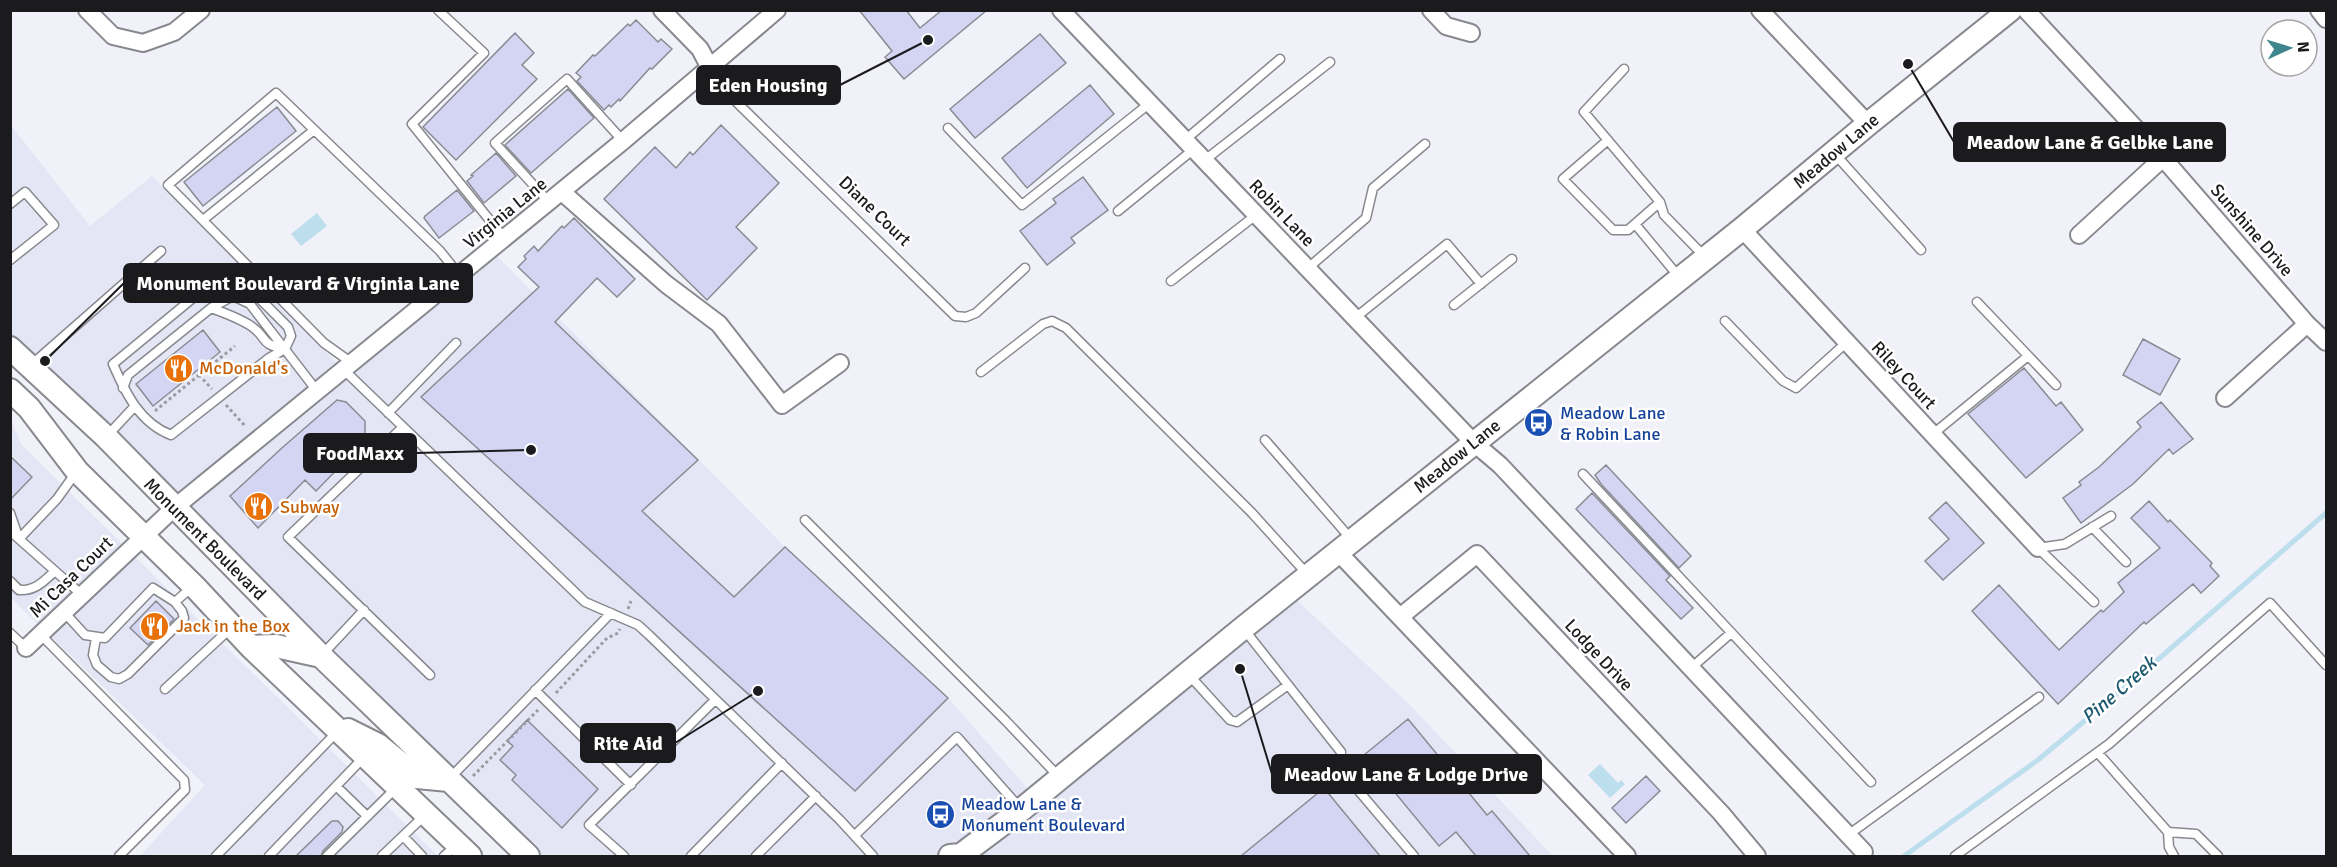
<svg xmlns="http://www.w3.org/2000/svg" width="2337" height="867" viewBox="0 0 2337 867" font-family="Signika,sans-serif">
	<rect width="100%" height="100%" fill="#f1f1f9"/>
	<path fill="#e5e6f5" d="M10,124L90,226L152,176L344,370L491,250L785,547L948,698L1036,798L1288,592L1409,704L1553,856H528L11,348Z
		M10,418L21,444L438,856H140L205,785L11,598Z"/>
	<path fill="#bcdeed" d="M317,213L327,226L301,246L291,234Z
		M1600,764L1618,783L1621,780L1625,784L1610,798L1588,775Z"/>
	<g fill="none" stroke-linecap="round" stroke-linejoin="round">
		<path stroke="#bcdeed" stroke-width="5" d="M1904,856L2038,760L2162,656L2326,513"/>
	</g>
	<path fill="#d4d5f3" stroke="#8a8b92" stroke-width="1.5" d="M859,10H906L920,28L942,10H987L904,79L885,57L892,51Z
		M636,20L658,42L661,39L672,49L652,69L650,68L620,101L619,99L611,107L609,105L604,110L577,81L581,77L576,73L593,55L595,56L628,24L630,26Z
		M515,33L534,53L522,65L537,79L456,160L423,127Z
		M1040,34L1066,63L975,138L950,109Z
		M1090,85L1114,114L1027,188L1002,158Z
		M568,89L594,118L531,173L505,145Z
		M277,107L296,131L203,206L184,182Z
		M721,125L779,183L736,227L757,248L707,300L604,199L655,147L676,168L690,152L693,155Z
		M496,153L516,176L484,203L467,181L473,176L471,175Z
		M1083,177L1108,210L1071,238L1075,243L1047,265L1020,231L1056,203L1053,199Z
		M457,190L474,211L439,238L424,218L425,216Z
		M574,218L635,279L617,297L597,278L555,322L698,460L642,511L734,597L785,547L948,698L855,791L421,397L539,287L518,267L526,259L524,256L534,246L538,251L562,226L564,228Z
		M203,330L220,352L153,406L136,384Z
		M2143,339L2180,359L2160,395L2123,375Z
		M2024,368L2056,406L2061,402L2083,430L2026,478L1968,414Z
		M337,400L346,402L365,421V441L316,491L305,480L258,528L230,496L283,447Z
		M2161,402L2193,439L2173,454L2169,449L2133,484L2081,523L2063,498L2081,485L2079,482L2099,467L2141,427L2137,422Z
		M10,456L32,477L10,500Z
		M1606,465L1691,556L1679,568L1601,484L1595,475Z
		M1592,493L1670,576L1666,580L1693,608L1681,619L1576,509Z
		M2149,501L2168,522L2170,520L2212,563L2210,566L2219,576L2201,593L2193,584L2146,624L2144,622L2058,704L1972,611L1999,585L2059,650L2101,610L2103,612L2124,592L2118,583L2160,548L2131,518Z
		M1946,502L1984,543L1943,580L1925,561L1949,539L1929,518Z
		M156,601L174,619L148,645L130,628Z
		M1408,719L1487,815L1492,811L1530,856H1476L1456,832L1439,846L1364,755Z
		M527,720L598,789L562,828L512,780L516,775L500,760L513,746L507,741Z
		M1646,776L1660,791L1626,823L1612,808Z
		M1324,788L1380,856H1241Z
		M332,821H338L343,827L342,832L323,851L321,856H296Z"/>
	<g fill="none" stroke-linecap="round" stroke-linejoin="round">
		<defs>
			<path id="lane" d="M438,10L484,53L412,124L505,239
				M710,68L719,85L955,316L966,317L976,313L1025,268
				M1624,69L1584,112L1660,202L1664,215L1705,257
				M948,128L1022,205L1150,103
				M1185,140L1280,59
				M1608,140L1563,179L1613,230H1628L1660,202
				M1834,153L1921,250
				M1205,160L1330,62
				M549,202L495,143L567,79L623,141
				M10,204L25,192L54,225L10,260
				M1118,211L1194,149
				M203,220L314,130
				M1635,224L1679,277
				M1308,268L1366,218L1373,188L1425,144
				M225,276H234L243,282L288,327L291,336L285,349L269,358L171,435C140,423 126,394 113,364L216,279Z
				M1171,281L1256,215
				M1977,302L2056,385
				M1454,305L1512,259
				M211,308C225,313 239,318 251,326C269,338 258,344 285,349
				M1355,318L1447,244L1481,284
				M1725,321L1783,381L1796,388L1847,342
				M352,363L324,343L168,185L276,93L440,251L460,276
				M30,366L161,251
				M344,370L585,602L638,625L649,635L840,820L873,856
				M981,372L1043,324L1052,321L1066,328L1252,513L1308,575
				M123,388L128,375L211,308L233,296L250,304L317,391
				M388,413L456,343
				M403,427L288,537L430,675
				M1933,434L2028,356
				M108,435L134,407
				M1265,440L1351,539
				M1583,474L1871,782
				M10,513L19,539L57,499L77,471
				M805,520L1006,721L1060,778
				M2092,527L2126,562
				M10,531L81,594
				M2038,548L2065,544L2111,516
				M2038,548L2094,602
				M10,581L19,590C35,591 43,582 55,571
				M64,612L85,635L105,638L153,588L175,602L193,586
				M1243,628L1341,752
				M10,633L26,648
				M40,634L184,780L185,790L119,856
				M96,638L93,655L97,665L111,677L119,679L128,674L184,618L182,611L175,602
				M321,656L364,610
				M1691,668L1731,633
				M1189,675L1230,720L1237,722L1288,685
				M165,689L232,627
				M535,690L631,785
				M2098,753L2168,832L2169,847L2174,856
				M1346,776L1414,856
				M450,778L611,613
				M336,786L367,816
				M2168,832L2196,834L2218,856
				M855,835L957,737L1020,808
				M1848,835L2039,697
				M403,836L422,856
				M216,856L337,732
				M269,856L364,757
				M327,856L397,787
				M382,856L425,815
				M444,856L457,845
				M624,856L589,825L715,700
				M691,856L782,763
				M756,856L816,796
				M1955,856L2109,744L2270,603L2326,665"/>
			<path id="street" d="M87,10L113,36L143,43L174,32L201,10
				M662,10L700,49L710,68
				M1061,10L1474,443L1500,465L1864,852
				M1431,10L1446,26L1471,33
				M1760,10L1868,124
				M2026,10L2163,158L2307,324L2326,342
				M2319,10L2326,19
				M562,192L666,284L719,324L782,405L840,363
				M1742,229L2038,548
				M2079,235L2163,158
				M2225,398L2307,324
				M1338,552L1627,856
				M1400,617L1477,554L1721,813L1757,856
				M26,648L174,508L623,141L777,10"/>
			<path id="secondary" d="M10,348L106,437L321,656L528,856
				M10,390L29,408L77,471L194,586L251,647L470,856
				M251,647L276,646L321,656
				M348,730L378,745L417,777L449,780
				M950,856L961,855L1021,810L1243,628L1742,229L1868,124L2010,10"/>
		</defs>
		<use href="#lane" stroke="#88888f" stroke-width="11"/>
		<use href="#street" stroke="#88888f" stroke-width="20"/>
		<use href="#secondary" stroke="#88888f" stroke-width="26"/>
		<path stroke="#9b9ba1" stroke-width="3" stroke-dasharray="3 3" stroke-linecap="butt" d="M199,375L212,389
			M226,405L246,427
			M157,411L156,410L235,346
			M628,609L631,601
			M556,693L607,638L618,633L620,629
			M473,776L538,710"/>
		<use href="#lane" stroke="#fff" stroke-width="8"/>
		<use href="#street" stroke="#fff" stroke-width="16"/>
		<use href="#secondary" stroke="#fff" stroke-width="22"/>
	</g>
	<defs>
		<symbol id="restaurant-disc" viewBox="-11 -11 22 22"><circle r="9.5" fill="#e8710a" stroke="#fff"/><path d="M-5-6h1v4h1v-4h1v4h1v-4h1v5L-1.5 .5V6h-2V.5L-5-1ZM5-6V6H3V1.5H1.5Q1.5-4 5-6Z" fill="#fff"/></symbol>
		<symbol id="bus-disc" viewBox="-11 -11 22 22"><circle r="9.5" fill="#1a4fb4" stroke="#fff"/><path d="M-5-6H5V4H4V6H2V4H-2V6H-4V4H-5ZM-3.5-4V0h7V-4ZM-3.5 1.2v1.5H-2V1.2ZM2 1.2v1.5H3.5V1.2Z" fill="#fff"/></symbol>
	</defs>
	<g fill-rule="evenodd">
		<use href="#restaurant-disc" x="162" y="352" width="33" height="33"/>
		<use href="#bus-disc" x="1522" y="406" width="33" height="33"/>
		<use href="#restaurant-disc" x="242" y="490" width="33" height="33"/>
		<use href="#restaurant-disc" x="138" y="610" width="33" height="33"/>
		<use href="#bus-disc" x="924" y="798" width="33" height="33"/>
	</g>
	<g text-anchor="middle" dominant-baseline="central" stroke-width="5" stroke-linejoin="round" paint-order="stroke">
		<g font-size="18" fill="#1b1b1e" stroke="#fff">
			<text transform="translate(1836 151) rotate(-40)">Meadow Lane</text>
			<text transform="translate(875 211) rotate(44)">Diane Court</text>
			<text transform="translate(505 213) rotate(-39)">Virginia Lane</text>
			<text transform="translate(1282 213) rotate(46)">Robin Lane</text>
			<text transform="translate(2252 230) rotate(49)">Sunshine Drive</text>
			<text transform="translate(1904 375) rotate(47)">Riley Court</text>
			<text transform="translate(1457 456) rotate(-39)">Meadow Lane</text>
			<text transform="translate(205 539) rotate(45)">Monument Boulevard</text>
			<text transform="translate(71 577) rotate(-44)">Mi Casa Court</text>
			<text transform="translate(1599 655) rotate(47)">Lodge Drive</text>
		</g>
		<g font-size="18" fill="#c56008" stroke="#fff" text-anchor="start">
			<text x="199" y="368">McDonald's</text>
			<text x="280" y="507">Subway</text>
			<text x="176" y="626">Jack in the Box</text>
		</g>
		<g font-size="18" fill="#164399" stroke="#fff" text-anchor="start">
			<text x="1560" y="413">Meadow Lane<tspan x="1560" dy="21">&amp; Robin Lane</tspan></text>
			<text x="961" y="804">Meadow Lane &amp;<tspan x="961" dy="21">Monument Boulevard</tspan></text>
		</g>
		<g font-size="20" font-style="italic" fill="#1d5a71" stroke="#fff">
			<text transform="translate(2119 690) rotate(-41)">Pine Creek</text>
		</g>
	</g>
	<path fill="none" stroke="#1b1b1e" stroke-width="2" d="M928 40L840 85M1908 64L1954 142M45 361L124 283M531 450L416 453M758 691L675 743M1240 669L1272 774"/>
	<g fill="#1b1b1e" stroke="#fff" stroke-width="2">
		<circle cx="928" cy="40" r="6"/>
		<circle cx="1908" cy="64" r="6"/>
		<circle cx="45" cy="361" r="6"/>
		<circle cx="531" cy="450" r="6"/>
		<circle cx="758" cy="691" r="6"/>
		<circle cx="1240" cy="669" r="6"/>
	</g>
	<g fill="#1b1b1e" stroke="#1b1b1e" stroke-width="2">
		<rect x="697" y="66" width="143" height="38" rx="6"/>
		<rect x="1954" y="123" width="271" height="38" rx="6"/>
		<rect x="124" y="264" width="348" height="38" rx="6"/>
		<rect x="304" y="434" width="112" height="38" rx="6"/>
		<rect x="581" y="724" width="94" height="38" rx="6"/>
		<rect x="1272" y="755" width="269" height="38" rx="6"/>
	</g>
	<g font-size="20" text-anchor="middle" font-weight="bold" fill="#fff">
		<text x="768" y="92">Eden Housing</text>
		<text x="2090" y="149">Meadow Lane &amp; Gelbke Lane</text>
		<text x="298" y="290">Monument Boulevard &amp; Virginia Lane</text>
		<text x="360" y="460">FoodMaxx</text>
		<text x="628" y="750">Rite Aid</text>
		<text x="1406" y="781">Meadow Lane &amp; Lodge Drive</text>
	</g>
	<rect width="2337" height="867" fill="none" stroke="#1b1b1e" stroke-width="24"/>
	<g transform="translate(2289 48) rotate(86)"><circle r="28" fill="#ffffff" stroke="#a4a4a5" stroke-width="1.5"/>
	<path d="M0-4.5L10 22L0 15L-10 22Z" fill="#3e868c"/>
	<text y="-9" font-size="16" font-weight="bold" text-anchor="middle" fill="#1b1b1e">N</text>
	</g>
</svg>
